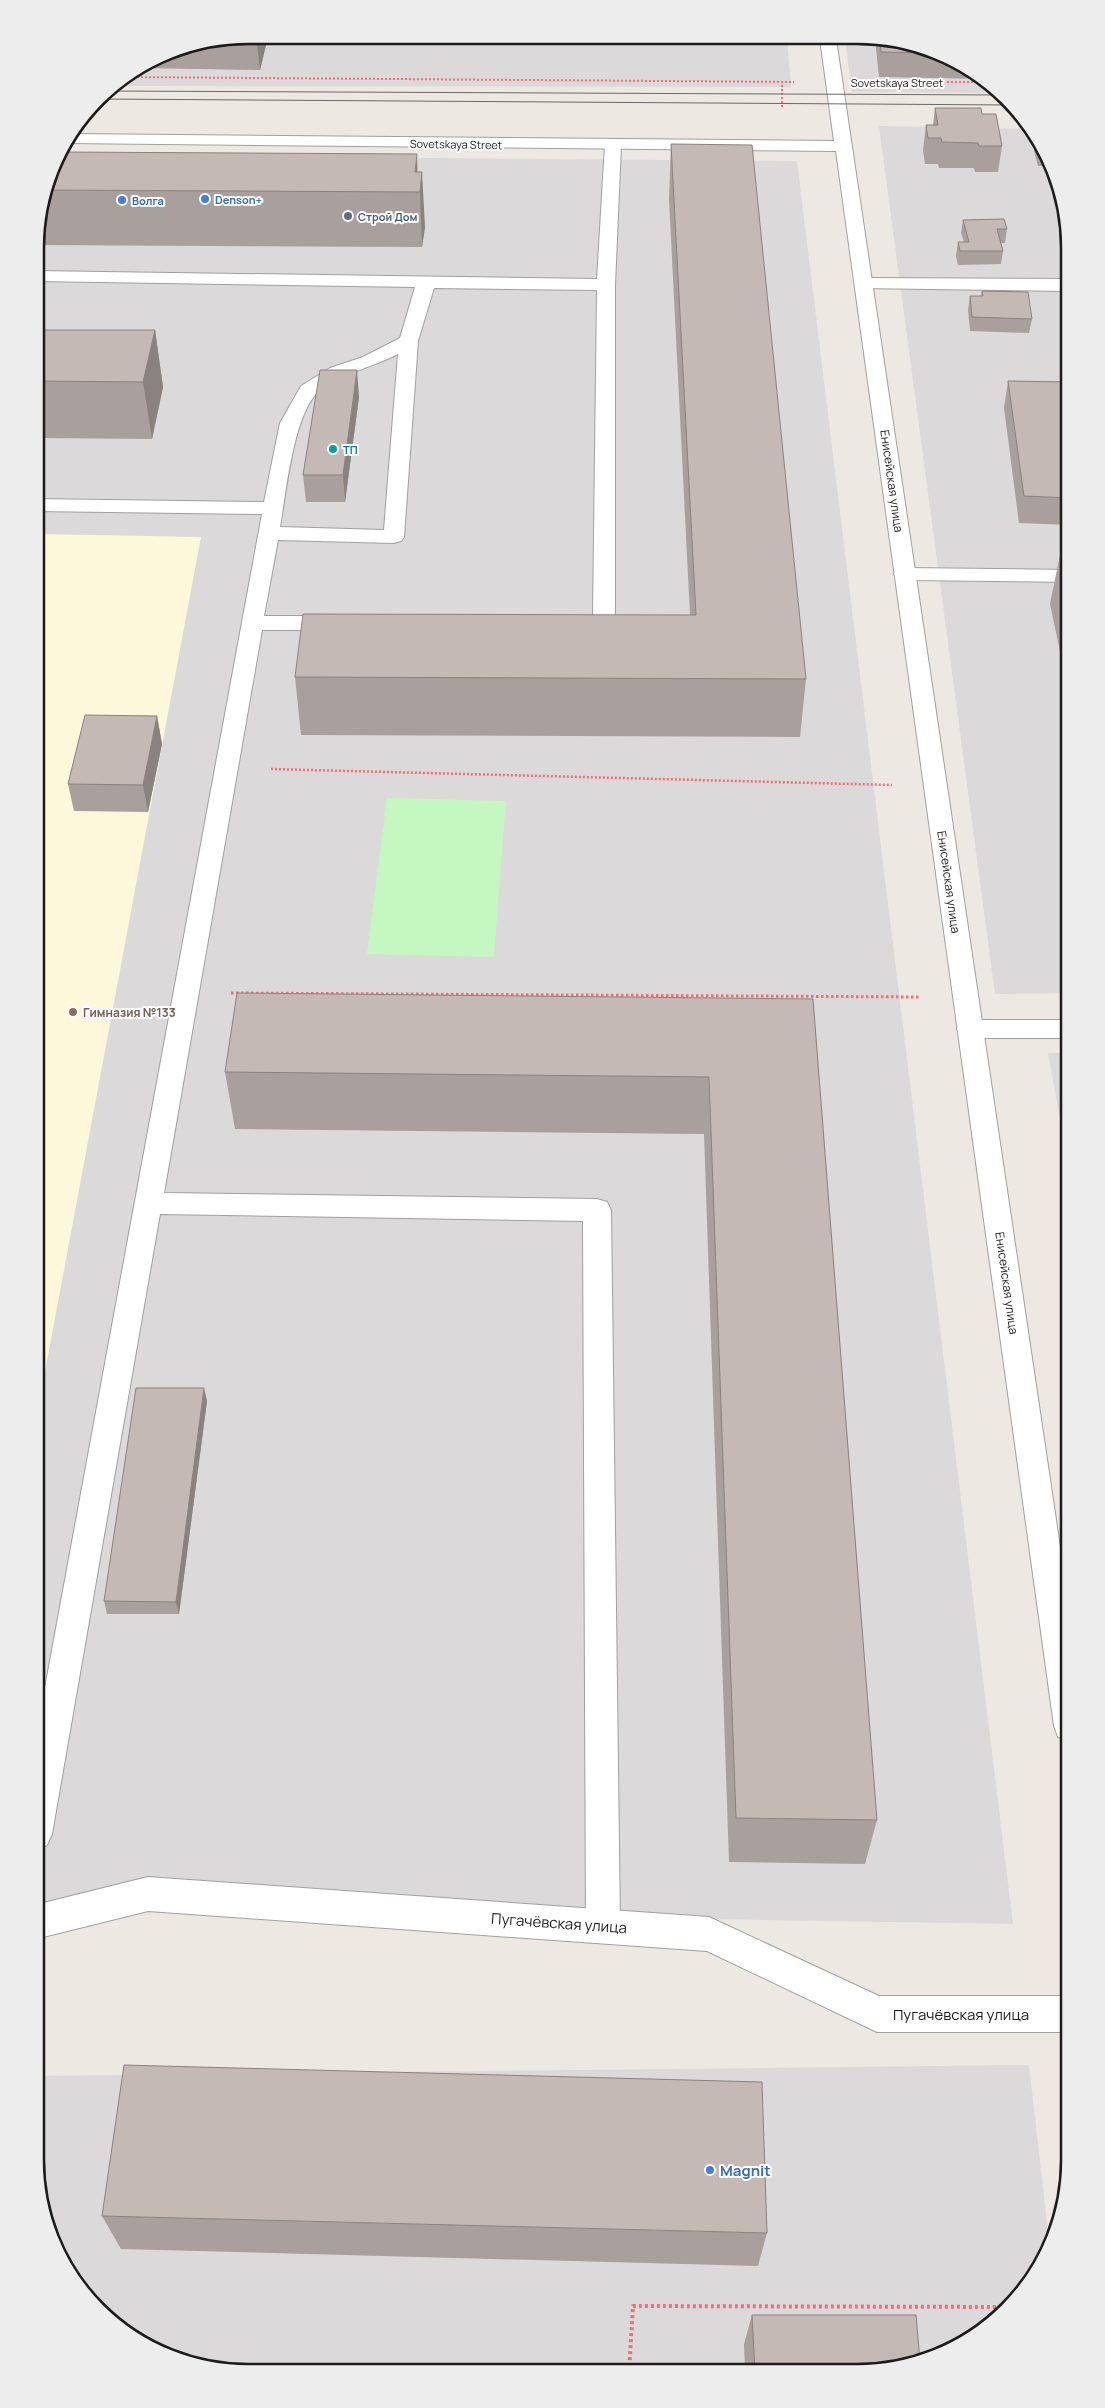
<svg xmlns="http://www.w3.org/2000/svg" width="1105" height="2408" viewBox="0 0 1105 2408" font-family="Manrope,sans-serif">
	<rect width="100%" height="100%" fill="#eee8e2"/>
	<path fill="#dbd9da" d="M247,35L787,38L791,87L111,86L166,51Z
		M845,39H899L951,57L998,88L1002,93L852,92Z
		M879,126L1031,129L1041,141L1063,192L1070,247V993L995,994Z
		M57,155L797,161L1013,1924L35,1908V233Z
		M1048,1053H1070V1173Z
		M1029,2065L1050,2249L1026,2290L975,2337L913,2366L858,2373L206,2369L154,2351L107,2320L64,2267L42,2216L35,2161V2076Z"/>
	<path fill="#fef8db" d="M35,534L201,537L35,1425Z"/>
	<path fill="#c5f7c0" d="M387,798L506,801L494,957L367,954Z"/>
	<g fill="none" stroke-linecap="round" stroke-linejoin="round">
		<defs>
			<path id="service" d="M613,140L619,141L621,145L615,285V624L612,629C598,632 582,632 568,629L565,624L568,619L593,617L597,290L434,288L418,341L404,537L401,541L394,543L278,540L264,616H338L346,618L349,623L346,628L338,630H262L164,1193L597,1199L607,1202L611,1210L620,1926L615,1938L603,1943L591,1938L586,1926L583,1221L160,1214L52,1834L47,1845L35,1850V1742L262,514L35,511V499L264,502L280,423L301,386L330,368L363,357L400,338L415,287L35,281V271L597,279L605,145L607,141ZM398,354L384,530L280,527C286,493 293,419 316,394C330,378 377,365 398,354Z
				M864,278L1070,279V291L858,288L855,284L858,280Z
				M905,568L1070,570V582L905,580L897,579L894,574L897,569Z"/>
			<path id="minor" d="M820,39H836L1070,1614V1741L1058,1737L1054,1726L836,151L65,143L72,134L834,141Z
				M148,1877L709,1917L879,1996H1070V2032H877L707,1951L148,1911L35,1939V1905Z"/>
			<path id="tertiary" d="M970,1020H1070V1038H970L961,1036L957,1029L961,1022Z"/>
		</defs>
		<use href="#service" stroke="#a0a0a0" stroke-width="2"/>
		<use href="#minor" stroke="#a0a0a0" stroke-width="2"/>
		<use href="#tertiary" stroke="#a0a0a0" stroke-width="2"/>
		<path stroke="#f56c76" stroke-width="2" stroke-dasharray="2 2" stroke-linecap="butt" d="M125,77L794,82
			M782,81V108
			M875,82H989"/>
		<path stroke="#f56c76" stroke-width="2.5" stroke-dasharray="2 2" stroke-linecap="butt" d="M271,769L892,785"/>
		<path stroke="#f56c76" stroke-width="3" stroke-dasharray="2.5 2.5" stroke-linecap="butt" d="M231,993L920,997"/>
		<path stroke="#f56c76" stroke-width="4" stroke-dasharray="3 3" stroke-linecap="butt" d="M629,2372L633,2306L1008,2307"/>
		<use href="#service" fill="#fff" fill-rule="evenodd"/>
		<use href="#minor" fill="#fff" fill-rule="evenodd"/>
		<use href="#tertiary" fill="#fff" fill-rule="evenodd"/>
		<path stroke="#6a6a6a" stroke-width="1" d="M104,91L1004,95
			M98,99L1012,105"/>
	</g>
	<path fill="#a99f9d" d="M247,35H267V41L260,70L139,68L166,51Z
		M875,39H899L951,57L985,79L879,77Z
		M935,108L982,114L1002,146L998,172H975L974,168H939L938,164H925L923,150L926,125H933Z
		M1037,135L1041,141L1052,166H1038L1034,151Z
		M671,144L806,679L800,737L301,735L295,677L690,615L669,199Z
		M57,153L417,172L425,227L422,247L35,245V233Z
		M963,220L1007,229L1005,243H1001L1003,251L1001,264L958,265L956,256L958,242H964L961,233Z
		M982,291L1032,319L1029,333L970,331L968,310L970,296H981Z
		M35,330H155L163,387L152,439L35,438Z
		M1008,381L1070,382V525L1019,523L1004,408Z
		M359,397L345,502H306L303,475Z
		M1061,550H1070V699L1050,604Z
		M157,716L162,744L148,812L74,811L68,784Z
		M813,999L877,1820L865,1864L729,1862L704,1134L235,1129L225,1072Z
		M207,1401L179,1614H107L104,1601Z
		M102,2216L767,2233L758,2266L121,2249Z
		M752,2315L858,2373L745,2372L744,2344Z"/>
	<path fill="#8a827f" d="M260,35H267V41L260,70L257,45Z
		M417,154L418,192L415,172Z
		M422,172L425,227L422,247L420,192Z
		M155,330L163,387L152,439L143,382Z
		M357,370L359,397L345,502L343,475Z
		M157,716L162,744L148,812L143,785Z
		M204,1388L207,1401L179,1614L176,1602Z"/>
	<path fill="#c5b9b6" stroke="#8a827f" d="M247,35H260L257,45L202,44Z
		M880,39H899L941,53L881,52Z
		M935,108H981L982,114H996L1002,146H979L978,143L942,142L941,138H928L926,125H938Z
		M671,144L752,145L806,679L295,677L303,614L696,615Z
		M58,152L417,154L415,172H422L420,192L47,190L57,153Z
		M1004,219L1007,229H997L1003,251H960L958,242H969L963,220Z
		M982,291L1028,292L1032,319L972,317L970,296H983Z
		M35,330H155L143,382L35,381Z
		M320,370H357L343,475H303Z
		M1008,381L1070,382V498L1024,496Z
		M1061,550H1070V590Z
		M85,715L157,716L143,785L68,784Z
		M237,993L813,999L877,1820L736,1818L709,1077L225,1072Z
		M136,1388H204L176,1602L104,1601Z
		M124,2065L762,2082L767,2233L102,2216Z
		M752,2315H916L920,2362L913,2366L858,2373L755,2372Z"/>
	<g fill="#3f7fe0" stroke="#fff" stroke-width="2">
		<circle cx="205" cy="199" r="5"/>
		<circle cx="122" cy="200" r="5"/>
		<circle cx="710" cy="2170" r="5"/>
	</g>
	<circle fill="#5c6f8a" stroke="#fff" stroke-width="2" cx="348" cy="216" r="5"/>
	<circle fill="#0f9aa8" stroke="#fff" stroke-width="2" cx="333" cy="449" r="5"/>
	<circle fill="#8d6e63" stroke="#fff" stroke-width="2" cx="73" cy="1012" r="5"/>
	<g text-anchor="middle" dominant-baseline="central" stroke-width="4" stroke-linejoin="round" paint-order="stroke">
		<g font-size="11" fill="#1c1c1c" stroke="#fff">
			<text x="897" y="82">Sovetskaya Street</text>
			<text transform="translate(456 144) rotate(1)">Sovetskaya Street</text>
		</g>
		<g font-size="11" font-weight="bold" fill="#366cbe" stroke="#fff" text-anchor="start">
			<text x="215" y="199">Denson+</text>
			<text x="132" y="200">Волга</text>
		</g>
		<g font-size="11" font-weight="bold" fill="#4e5e75" stroke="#fff" text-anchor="start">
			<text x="358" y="216">Строй Дом</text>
		</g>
		<g font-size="11" font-weight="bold" fill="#0d838f" stroke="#fff" text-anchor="start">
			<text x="343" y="449">ТП</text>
		</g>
		<g font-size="12" fill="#1c1c1c" stroke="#fff">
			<text transform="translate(892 481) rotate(82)">Енисейская улица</text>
			<text transform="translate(949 882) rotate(82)">Енисейская улица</text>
			<text transform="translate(1007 1283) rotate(82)">Енисейская улица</text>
		</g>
		<g font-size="12" font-weight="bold" fill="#785e54" stroke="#fff" text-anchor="start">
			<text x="83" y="1012">Гимназия №133</text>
		</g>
		<g font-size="15" fill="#1c1c1c" stroke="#fff">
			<text transform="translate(559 1923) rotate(4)">Пугачёвская улица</text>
			<text x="961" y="2014">Пугачёвская улица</text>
		</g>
		<g font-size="15" font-weight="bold" fill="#366cbe" stroke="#fff" text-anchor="start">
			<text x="720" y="2170">Magnit</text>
		</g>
	</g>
	<path d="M0 0H1105V2408H0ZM248 44H857A204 204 0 0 1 1061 248V2160A204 204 0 0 1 857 2364H248A204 204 0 0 1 44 2160V248A204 204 0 0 1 248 44Z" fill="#ededed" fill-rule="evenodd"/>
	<path fill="none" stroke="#1c1c1c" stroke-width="2.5" d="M248 44H857A204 204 0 0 1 1061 248V2160A204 204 0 0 1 857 2364H248A204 204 0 0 1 44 2160V248A204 204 0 0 1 248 44Z"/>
</svg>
